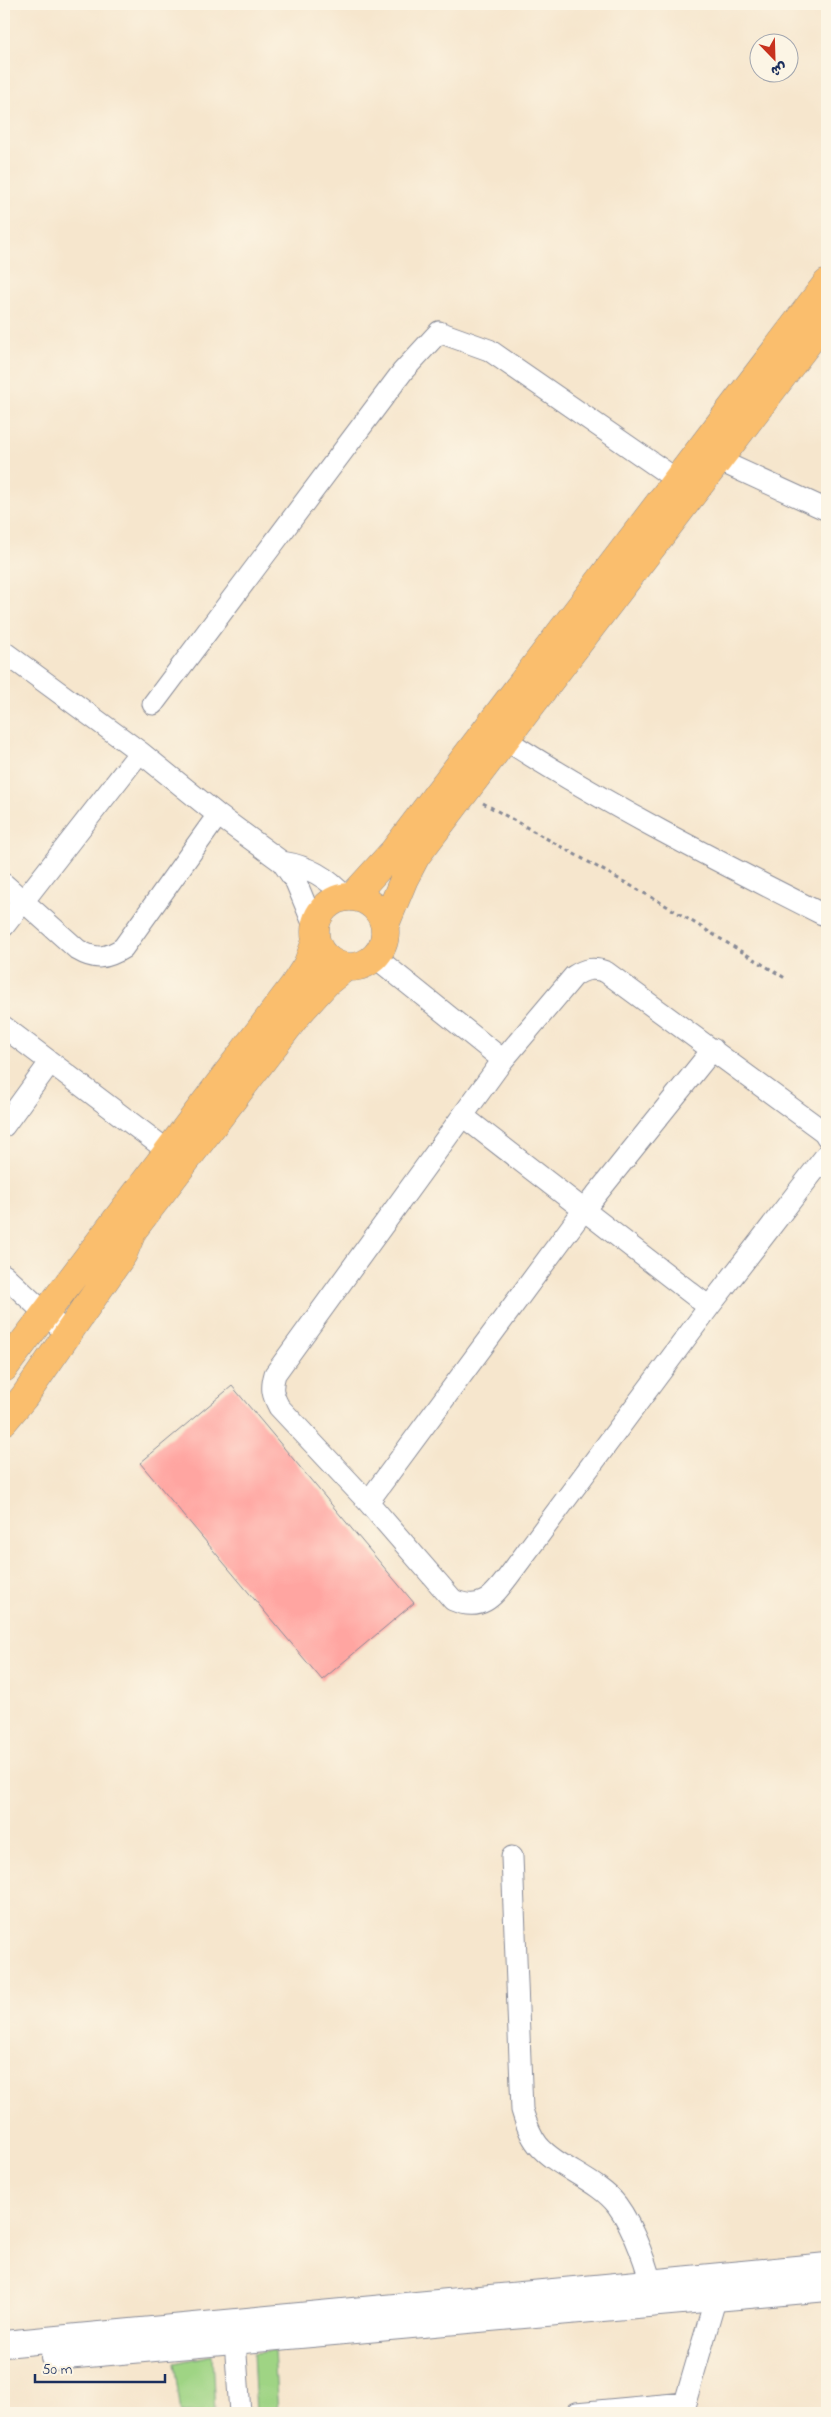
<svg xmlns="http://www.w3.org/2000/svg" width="831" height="2417" viewBox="0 0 831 2417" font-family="'Indie Flower','Playpen Sans Arabic',sans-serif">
	<rect width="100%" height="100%" fill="#fcf5e5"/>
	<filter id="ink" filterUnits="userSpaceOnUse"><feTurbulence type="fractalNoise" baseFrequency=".02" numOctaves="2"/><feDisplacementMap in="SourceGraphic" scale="10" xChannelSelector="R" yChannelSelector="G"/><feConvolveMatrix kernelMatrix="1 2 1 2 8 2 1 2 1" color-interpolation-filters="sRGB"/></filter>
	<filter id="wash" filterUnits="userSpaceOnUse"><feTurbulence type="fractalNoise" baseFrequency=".0096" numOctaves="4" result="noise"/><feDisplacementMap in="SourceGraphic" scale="20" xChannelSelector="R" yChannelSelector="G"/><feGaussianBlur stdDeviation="1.12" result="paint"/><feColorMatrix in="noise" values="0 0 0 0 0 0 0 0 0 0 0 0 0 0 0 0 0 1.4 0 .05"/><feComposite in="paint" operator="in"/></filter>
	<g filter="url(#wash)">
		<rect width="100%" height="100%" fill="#f6e6cd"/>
		<path fill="#9fd484" stroke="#5d8271" d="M274,2351L278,2413H256L253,2353Z
			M212,2355L215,2413H181L174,2363Z"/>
		<g id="blocks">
			<path fill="#ffa5a1" d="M232,1386L414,1603L322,1680L140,1463Z"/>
		</g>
	</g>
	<g filter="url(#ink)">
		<use href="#blocks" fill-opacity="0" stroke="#888a96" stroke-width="1"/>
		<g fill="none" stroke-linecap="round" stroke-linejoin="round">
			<defs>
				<path id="minor" d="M718,460L827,510
					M4,652L140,752L218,815L282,862L296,882L315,928
					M153,704L403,371L439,332L489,350L677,480
					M506,740C607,805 715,860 822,914
					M282,862C308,866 327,877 345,897
					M4,884L78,950C95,960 106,959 123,948L218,815
					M4,926L140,752
					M375,957L503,1060
					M4,1027L168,1151
					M464,1117L709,1307
					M4,1126L49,1064
					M827,1137L824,1132L606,972C593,967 585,969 574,976L503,1060L275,1374C271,1388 272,1394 279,1407L368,1502L453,1600C481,1612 492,1598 508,1577L709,1307L827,1154
					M4,1275L67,1334
					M368,1502L583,1211L713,1049
					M512,1857L522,2110C526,2123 530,2135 538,2145C556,2167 598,2180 617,2205C634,2228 649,2270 654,2297
					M234,2326L240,2413
					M576,2413L685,2403
					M682,2413L716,2297"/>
				<path id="tertiary" d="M4,2344L827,2266
					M54,2357L827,2288"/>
				<path id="primary" d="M315 932a35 35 0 1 1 70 0a35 35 0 1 1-70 0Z
					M352,897L393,852L827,283
					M385,925L404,879L416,856L827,318
					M4,1368L294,985L307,965L316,941
					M4,1421L24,1397L123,1254L133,1230L298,1014L326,983L346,967"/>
			</defs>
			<use href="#minor" stroke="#888a96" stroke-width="23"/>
			<use href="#tertiary" stroke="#888a96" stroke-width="28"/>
			<use href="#primary" stroke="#888a96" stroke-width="29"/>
			<path stroke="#888a96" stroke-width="3" stroke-dasharray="4 4" stroke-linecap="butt" d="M483,803L660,902L785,978"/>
			<use href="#minor" stroke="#fff" stroke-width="21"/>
			<use href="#tertiary" stroke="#fff" stroke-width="26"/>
			<use href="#primary" stroke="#fabe6d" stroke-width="28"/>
		</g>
	</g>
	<rect width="831" height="2417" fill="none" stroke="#fcf5e5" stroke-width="20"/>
	<g transform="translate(774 58) rotate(157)"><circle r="24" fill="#fcf5e5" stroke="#a2a6af"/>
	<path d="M0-4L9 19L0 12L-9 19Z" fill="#c8321e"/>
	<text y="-8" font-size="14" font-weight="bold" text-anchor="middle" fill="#1b2f5e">ش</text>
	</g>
	<path d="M35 2374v8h130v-8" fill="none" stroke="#1b2f5e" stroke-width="2.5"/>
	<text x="42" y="2374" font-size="15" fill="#1b2f5e" stroke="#fcf5e5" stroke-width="4" paint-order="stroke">50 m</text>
</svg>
